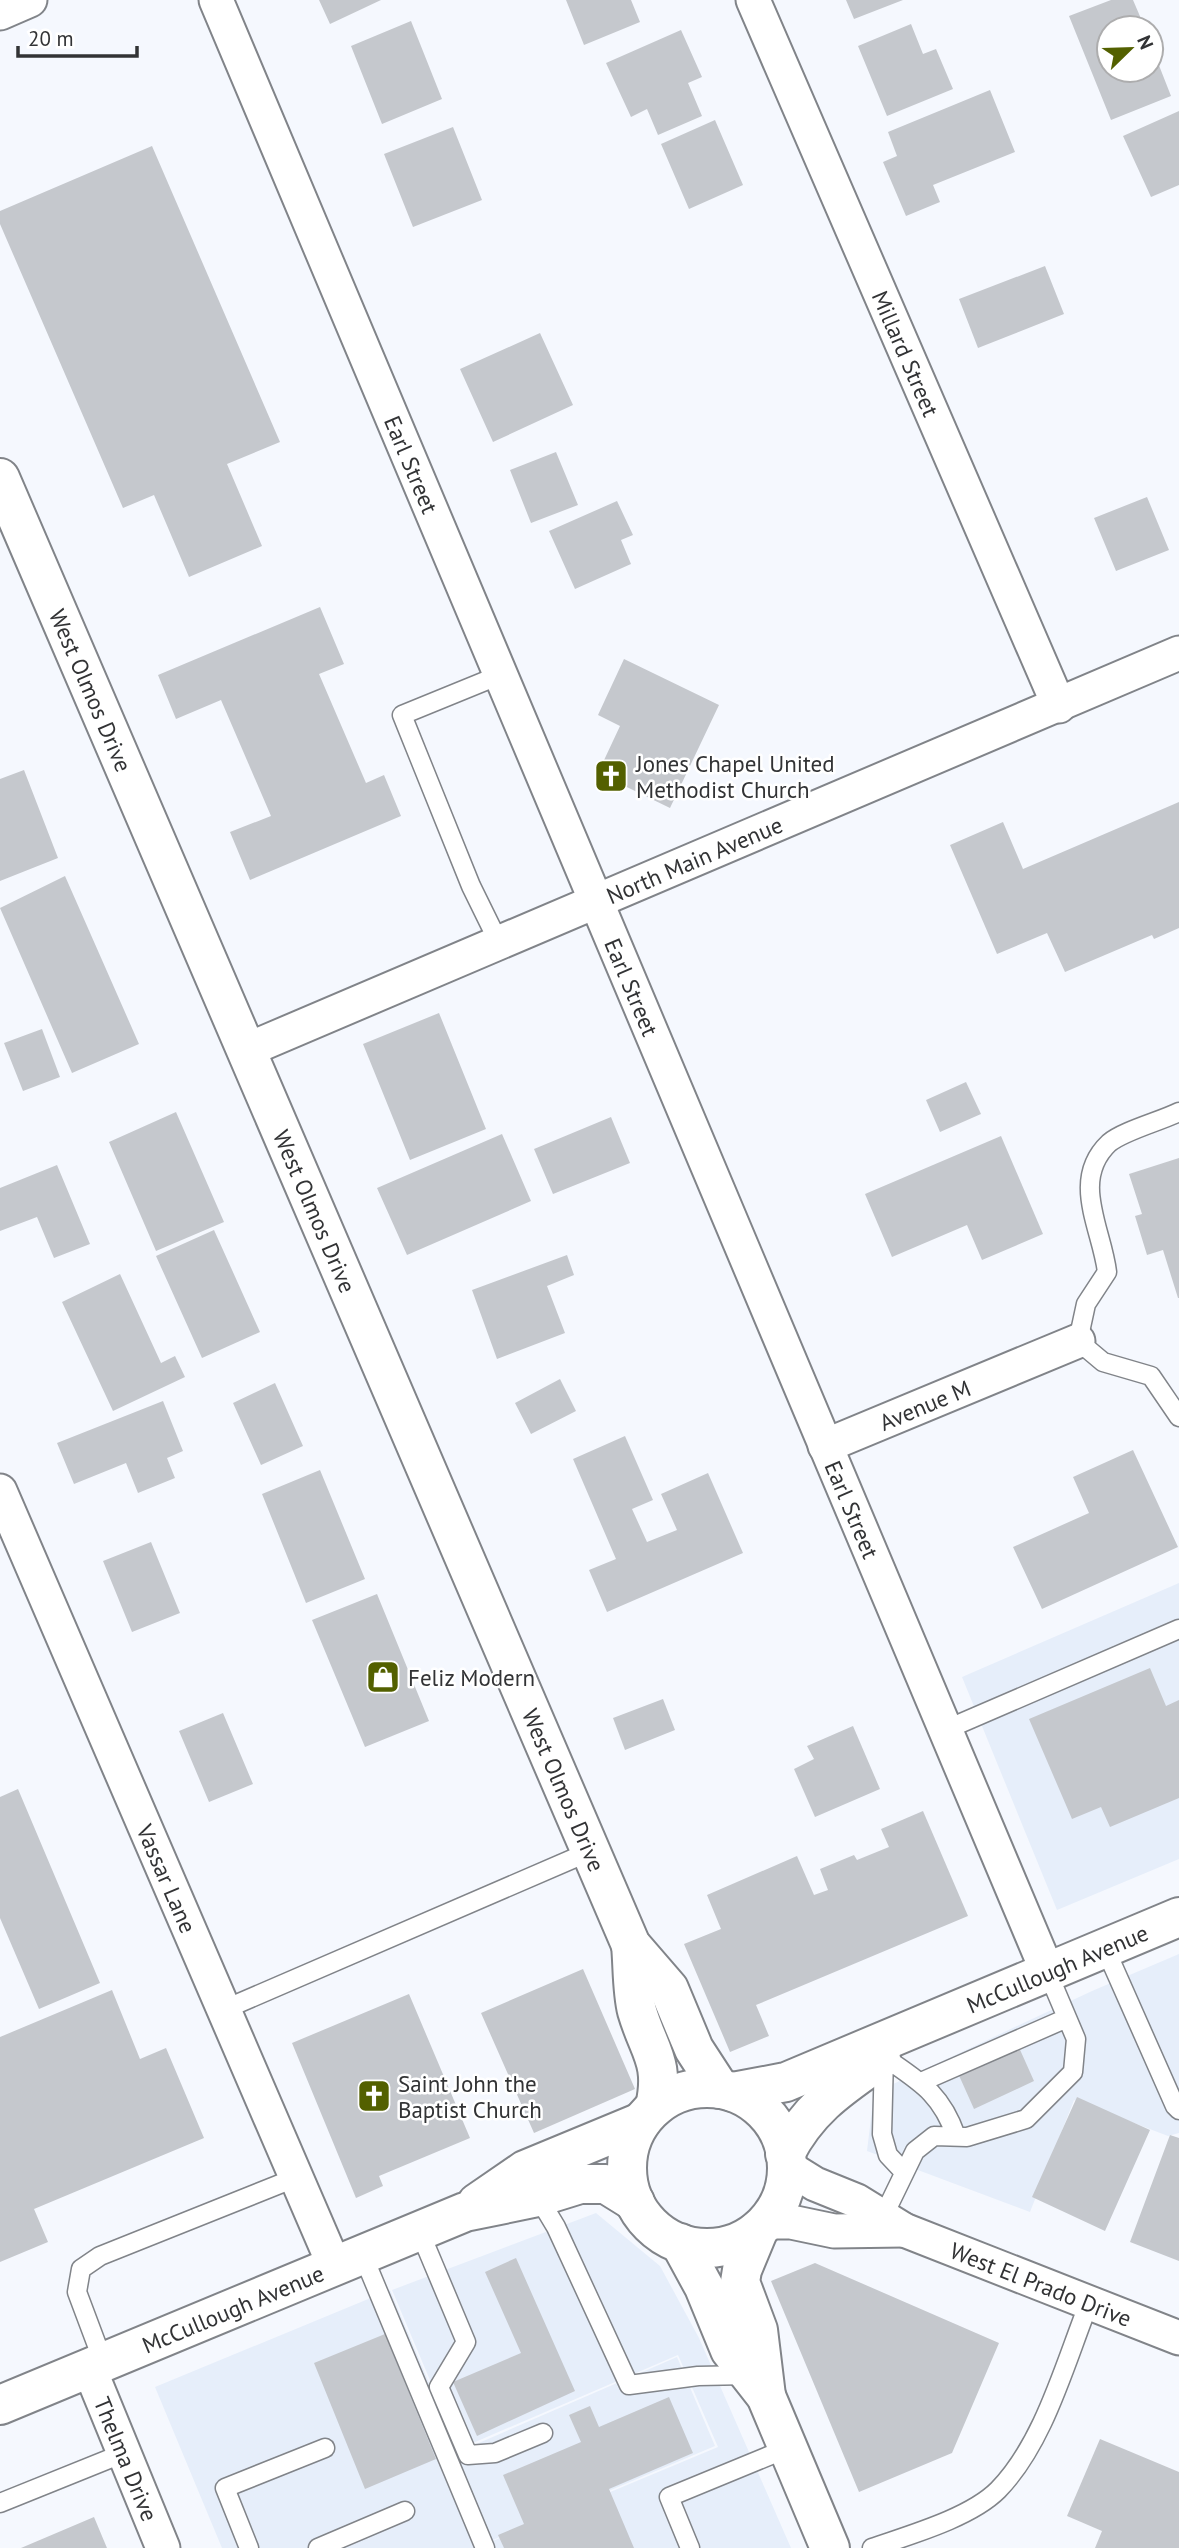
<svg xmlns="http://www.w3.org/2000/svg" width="1179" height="2548" viewBox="0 0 1179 2548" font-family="'PT Sans',sans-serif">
	<rect width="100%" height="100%" fill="#f5f8fe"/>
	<path fill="#e6eefa" d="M1179,1583V1859L1057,1910L962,1677Z
		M1179,1954V2133L1168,2136L1074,2100L1030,2212L867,2151L874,2093L1092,1991Z
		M596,2213L660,2266L699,2338L791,2548H476L718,2447L678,2355L459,2449L392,2290Z
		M390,2290L458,2452L677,2357L715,2446L474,2548H222L155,2387Z"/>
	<path fill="#c5c8cd" d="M319,0H381L330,24Z
		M566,0H631L640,22L584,45Z
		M846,0H903L854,19Z
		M1111,0H1133L1145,28H1109V70H1151V45L1171,96L1111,120L1069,16Z
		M411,21L442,99L382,124L351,46Z
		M911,24L923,54L936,49L953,89L887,116L858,46Z
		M681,30L702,77L688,83L702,116L658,135L647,109L631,117L606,63Z
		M990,90L1015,152L933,185L940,202L906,216L883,162L897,156L888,132Z
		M1179,111V185L1151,197L1123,136Z
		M715,120L743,185L689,209L661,144Z
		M453,127L482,200L413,227L384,154Z
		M152,146L280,442L227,464L262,546L189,577L154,495L123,508L0,224V211Z
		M1045,266L1064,314L978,348L959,299Z
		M540,333L573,405L493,442L460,369Z
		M556,452L578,505L531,523L510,470Z
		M1147,497L1169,550L1116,571L1094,518Z
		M617,501L633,535L621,540L631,564L575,589L549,531Z
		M320,607L344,664L319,674L366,783L384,775L401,816L250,880L230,832L271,816L221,700L176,719L158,675Z
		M624,659L719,705L670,808L598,773L620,726L598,715Z
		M24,770L58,858L0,881V779Z
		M1179,802V928L1154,939L1152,935L1065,972L1047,933L997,954L950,845L1003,822L1023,869Z
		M65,876L139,1044L72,1073L0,908Z
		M439,1013L486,1129L410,1160L363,1044Z
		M42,1029L60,1077L23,1091L4,1043Z
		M966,1082L981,1114L940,1132L926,1100Z
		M176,1112L224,1222L156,1251L109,1142Z
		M611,1117L630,1163L553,1194L534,1149Z
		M502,1134L531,1201L407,1255L377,1188Z
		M1001,1136L1043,1234L982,1260L967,1225L892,1257L865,1194Z
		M1179,1158V1298H1178L1163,1250L1147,1255L1135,1216L1142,1214L1129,1174Z
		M57,1165L90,1244L54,1258L37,1217L0,1231V1188Z
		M214,1230L260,1332L202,1358L156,1256Z
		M567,1255L574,1275L547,1286L565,1333L497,1359L472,1290Z
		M120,1274L161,1363L175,1356L185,1377L113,1411L62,1302Z
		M560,1379L576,1411L531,1434L515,1403Z
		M275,1383L303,1446L261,1465L233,1403Z
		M163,1401L183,1451L167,1458L175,1478L138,1493L126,1463L74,1484L57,1443Z
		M625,1436L653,1500L632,1509L647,1542L677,1530L661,1494L708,1473L743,1553L607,1612L589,1570L616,1559L573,1459Z
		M1133,1450L1178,1547L1042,1609L1013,1547L1089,1513L1073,1477Z
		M320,1470L365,1579L306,1603L262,1494Z
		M151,1542L180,1613L132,1632L103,1561Z
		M377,1594L429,1721L365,1747L312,1620Z
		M1150,1668L1166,1706L1179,1700V1798L1110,1827L1101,1807L1072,1819L1029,1719Z
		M663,1699L675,1730L625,1750L613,1718Z
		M223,1713L253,1784L209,1802L179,1731Z
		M853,1726L880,1789L815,1817L794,1769L814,1759L807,1746Z
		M18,1789L100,1983L39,2009L0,1918V1797Z
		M923,1811L968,1916L756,2005L769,2036L730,2052L684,1944L721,1929L707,1895L797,1856L814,1895L828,1890L820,1869L854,1855L857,1860L889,1847L881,1829Z
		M583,1969L635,2089L534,2133L481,2013Z
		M112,1990L140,2059L166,2048L204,2138L34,2209L48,2242L0,2262V2037Z
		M409,1994L470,2138L379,2176L383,2186L356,2198L292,2043Z
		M1017,2043L1034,2081L974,2109L957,2071Z
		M1077,2097L1150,2130L1105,2231L1032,2197Z
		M1170,2135L1179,2138V2261L1130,2242Z
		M516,2258L575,2391L477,2436L453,2382L521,2353L485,2272Z
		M815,2263L999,2343L952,2453L859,2492L771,2281Z
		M385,2334L436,2459L365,2489L314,2363Z
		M669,2397L693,2453L609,2489L634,2548H504L498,2535L524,2524L503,2475L581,2442L569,2415L590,2406L599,2427Z
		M1100,2439L1179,2472V2548H1095L1102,2531L1067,2516Z
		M94,2517L107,2548H21Z"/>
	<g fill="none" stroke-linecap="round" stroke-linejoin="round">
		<defs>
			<path id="service" d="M499,943L471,886L402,715L500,675
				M1179,1112C1161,1121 1123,1131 1109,1143C1070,1180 1102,1229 1107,1272L1086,1304L1078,1341L1103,1362L1151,1376L1179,1417
				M945,1730L1179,1629
				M1105,1948L1175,2106L1179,2110
				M223,2010L591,1851
				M884,2057L882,2134L888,2155L903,2171
				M884,2057C920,2082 941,2093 956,2136
				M921,2082L1067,2018
				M538,2197L556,2227L629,2385L698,2376L749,2375
				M883,2217L915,2151L934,2136L967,2137L1026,2119L1073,2072L1076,2039L1048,1973
				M419,2230L466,2342L439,2387L468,2455L495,2453L543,2433
				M362,2253L485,2548
				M104,2364L77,2292L81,2269L100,2256L295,2178
				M0,2503L124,2453
				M249,2548L225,2488L325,2448
				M318,2548L405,2511
				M690,2548L669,2497L788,2448
				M872,2548C909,2535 970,2518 998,2490C1044,2443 1065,2363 1089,2303"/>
			<g id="minor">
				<path id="s1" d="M216,0L1048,1973"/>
				<path id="s2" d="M753,0L1059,706"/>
				<path d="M0,13L30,0"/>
				<path id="s3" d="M247,1050L1179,653"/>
				<path id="s4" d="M825,1446L1078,1341"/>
				<path id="s5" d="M0,1491L334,2265"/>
				<path id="s6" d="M786,2166L815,2184L857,2201L904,2230L1179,2338"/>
				<path d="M765,2222H791L834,2231L904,2230"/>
				<path id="s7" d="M90,2370L163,2548"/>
			</g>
			<g id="tertiary">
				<path id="s8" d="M0,478L631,1945L669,1989L694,2049L720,2089"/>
				<path d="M631,1945C633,1966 632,1991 637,2011C649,2052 665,2061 655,2107"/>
				<path d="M759,2229L742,2270L740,2282L758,2330L766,2396"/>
				<path d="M680,2243L704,2287L730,2350L766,2396L830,2548"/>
			</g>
			<g id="secondary">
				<circle cx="707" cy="2168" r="80"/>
				<path id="s9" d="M733,2092L786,2082L1179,1917"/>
				<path d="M785,2154C808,2108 841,2087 881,2059"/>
				<path d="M477,2203L525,2170L641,2122"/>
				<path id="s10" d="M0,2405L465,2212L538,2197L580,2184H606L635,2202"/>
			</g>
		</defs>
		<use href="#service" stroke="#818489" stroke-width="21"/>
		<use href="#minor" stroke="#818489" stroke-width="37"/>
		<use href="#tertiary" stroke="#818489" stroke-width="42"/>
		<use href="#secondary" stroke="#818489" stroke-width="42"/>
		<use href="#service" stroke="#fff" stroke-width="18"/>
		<use href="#minor" stroke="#fff" stroke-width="33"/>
		<use href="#tertiary" stroke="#fff" stroke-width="38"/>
		<use href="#secondary" stroke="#fff" stroke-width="38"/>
	</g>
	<defs>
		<symbol id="church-square" viewBox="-11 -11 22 22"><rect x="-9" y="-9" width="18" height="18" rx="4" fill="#536000" stroke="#fff"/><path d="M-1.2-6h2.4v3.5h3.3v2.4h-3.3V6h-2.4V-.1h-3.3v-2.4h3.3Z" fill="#fff"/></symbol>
		<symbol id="shop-square" viewBox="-11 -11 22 22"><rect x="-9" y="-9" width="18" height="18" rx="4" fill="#536000" stroke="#fff"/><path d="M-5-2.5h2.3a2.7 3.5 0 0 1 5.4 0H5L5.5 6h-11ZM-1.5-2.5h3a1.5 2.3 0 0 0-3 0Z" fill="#fff"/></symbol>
	</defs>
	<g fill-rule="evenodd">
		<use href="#church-square" x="592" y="757" width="38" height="38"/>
		<use href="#shop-square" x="364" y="1658" width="38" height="38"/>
		<use href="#church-square" x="355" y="2077" width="38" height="38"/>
	</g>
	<g text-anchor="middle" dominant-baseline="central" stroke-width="5" stroke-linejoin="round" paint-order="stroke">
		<g font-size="23" fill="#323335" stroke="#fff">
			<text stroke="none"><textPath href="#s2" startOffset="385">Millard Street</textPath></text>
			<text stroke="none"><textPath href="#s1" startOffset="504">Earl Street</textPath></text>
			<text stroke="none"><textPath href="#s8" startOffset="231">West Olmos Drive</textPath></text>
			<text stroke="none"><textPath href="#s3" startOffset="486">North Main Avenue</textPath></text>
			<text stroke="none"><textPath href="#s1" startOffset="1071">Earl Street</textPath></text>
			<text stroke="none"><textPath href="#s8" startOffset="798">West Olmos Drive</textPath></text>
			<text stroke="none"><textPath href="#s4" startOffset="108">Avenue M</textPath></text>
			<text stroke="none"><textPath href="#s1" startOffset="1638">Earl Street</textPath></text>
			<text stroke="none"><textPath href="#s8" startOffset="1428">West Olmos Drive</textPath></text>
			<text stroke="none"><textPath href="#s5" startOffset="422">Vassar Lane</textPath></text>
			<text stroke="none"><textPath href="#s9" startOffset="348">McCullough Avenue</textPath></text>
			<text stroke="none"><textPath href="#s6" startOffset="282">West El Prado Drive</textPath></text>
			<text stroke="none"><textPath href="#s10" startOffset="252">McCullough Avenue</textPath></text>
			<text stroke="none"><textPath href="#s7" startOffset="96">Thelma Drive</textPath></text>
		</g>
		<g font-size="23" fill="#323335" stroke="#fff" text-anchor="start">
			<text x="636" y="763">Jones Chapel United<tspan x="636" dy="26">Methodist Church</tspan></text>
			<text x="408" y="1677">Feliz Modern</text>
			<text x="398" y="2083">Saint John the<tspan x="398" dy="26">Baptist Church</tspan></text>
		</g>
	</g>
	<g transform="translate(1130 49) rotate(67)"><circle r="33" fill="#ffffff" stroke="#adadae" stroke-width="2"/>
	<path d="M0-5L12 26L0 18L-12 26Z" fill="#536000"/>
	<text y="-10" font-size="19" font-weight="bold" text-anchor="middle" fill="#323335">N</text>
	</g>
	<path d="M18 46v10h119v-10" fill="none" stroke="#323335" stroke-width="3.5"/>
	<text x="28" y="46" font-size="21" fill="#323335" stroke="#ffffff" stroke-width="5" paint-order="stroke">20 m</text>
</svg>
